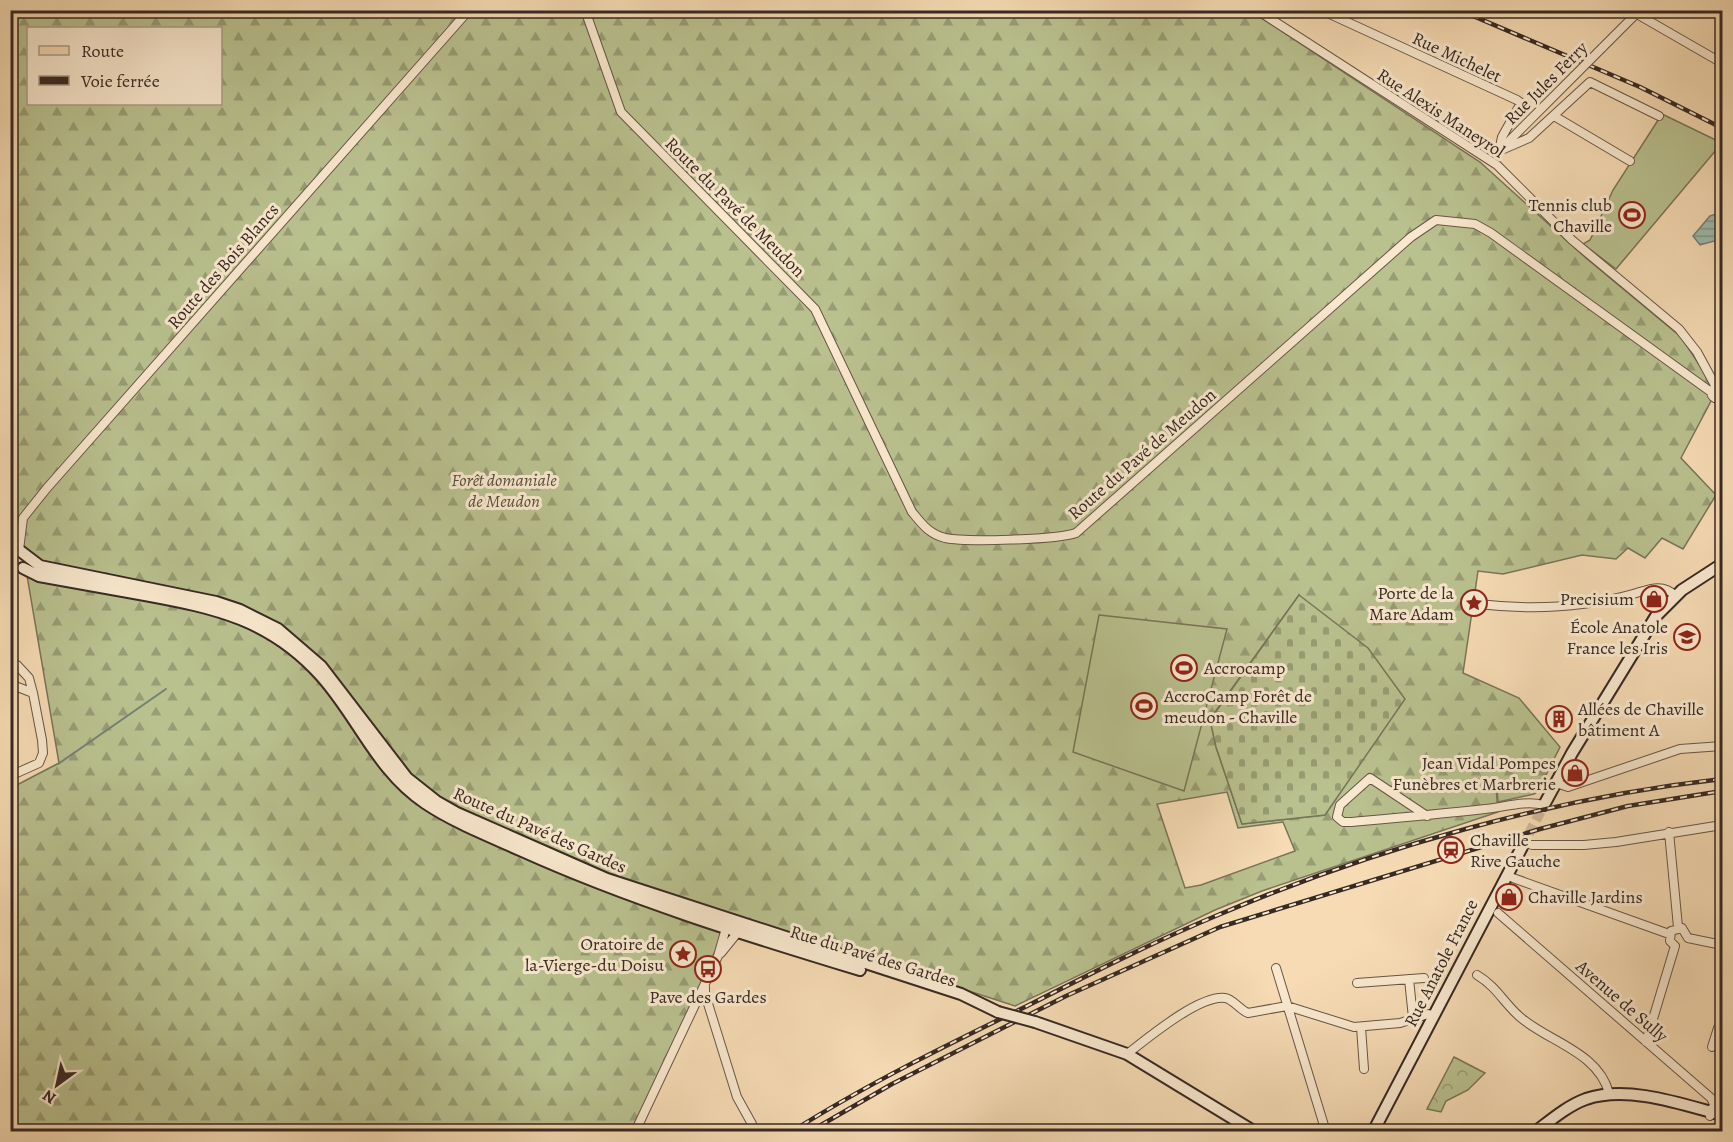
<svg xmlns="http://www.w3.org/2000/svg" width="1733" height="1142" viewBox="0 0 1733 1142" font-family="Alegreya,serif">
	<defs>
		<pattern id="forest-firs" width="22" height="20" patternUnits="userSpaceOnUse" patternTransform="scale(1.5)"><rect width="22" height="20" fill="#b9c18f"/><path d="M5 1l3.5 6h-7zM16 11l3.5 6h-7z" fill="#979d74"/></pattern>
		<pattern id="cemetery-stones" width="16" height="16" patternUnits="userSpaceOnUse" patternTransform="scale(1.5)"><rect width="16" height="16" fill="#b9c18f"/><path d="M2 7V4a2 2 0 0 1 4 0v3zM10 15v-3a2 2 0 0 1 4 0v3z" fill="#979d74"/></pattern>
		<pattern id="park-crowns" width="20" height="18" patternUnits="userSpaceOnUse" patternTransform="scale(1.5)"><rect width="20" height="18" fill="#b9c18f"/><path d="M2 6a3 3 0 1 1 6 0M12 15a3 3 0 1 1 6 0" fill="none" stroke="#979d74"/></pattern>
		<pattern id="water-rules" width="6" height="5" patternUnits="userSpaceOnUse" patternTransform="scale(1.5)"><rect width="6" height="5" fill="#9dbbad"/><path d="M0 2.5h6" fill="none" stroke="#81988c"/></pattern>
	</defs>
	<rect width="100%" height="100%" fill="#f6dbb4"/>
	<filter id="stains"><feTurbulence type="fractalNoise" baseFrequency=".00333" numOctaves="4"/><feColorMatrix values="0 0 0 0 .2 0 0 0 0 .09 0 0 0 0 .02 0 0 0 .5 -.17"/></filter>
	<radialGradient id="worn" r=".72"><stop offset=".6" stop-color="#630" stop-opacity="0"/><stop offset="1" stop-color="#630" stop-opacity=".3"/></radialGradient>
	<path fill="url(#forest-firs)" stroke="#787559" stroke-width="1.5" fill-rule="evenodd" d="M11,10L1251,11L1480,162L1586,258L1681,337L1708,378L1711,401L1681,458L1716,495L1683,549L1662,538L1645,558L1628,548L1616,559L1582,555L1503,574L1478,571L1463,673L1519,698L1560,747L1543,781L1514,788L1496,787L1498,812L1262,891L1215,910L1015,1006L731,914L689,1014L631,1132L11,1131V788L59,763L16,511L11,504ZM28,28H220V104H28ZM1299,595L1356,769L1325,815L1242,824L1216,747L1210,719ZM1227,792L1238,828L1283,822L1295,851L1201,885L1185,888L1157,804Z"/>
	<path fill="url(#cemetery-stones)" stroke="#787559" stroke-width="1.5" d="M1299,595L1368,648L1405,699L1325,815L1242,824L1216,747L1210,720Z"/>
	<path fill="url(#park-crowns)" stroke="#787559" stroke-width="1.5" d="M1543,782L1539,791L1534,794L1498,802L1497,788L1513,789Z
		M1454,1057L1485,1073L1468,1090L1446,1101L1441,1112L1427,1109Z"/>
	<path fill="#b9c18f" stroke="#787559" stroke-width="1.5" d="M1662,114L1722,143L1616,269L1583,244L1590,240L1613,190Z
		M1099,615L1227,629L1184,791L1073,752Z"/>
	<path fill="url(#water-rules)" stroke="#748176" stroke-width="1.5" d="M1716,214L1722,216V247L1714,241L1700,245L1693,236L1710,216Z"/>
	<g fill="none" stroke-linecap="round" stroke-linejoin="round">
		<path stroke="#748176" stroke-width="2" d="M58,764L166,689"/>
		<path stroke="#d0b797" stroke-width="10" stroke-dasharray="10 5" stroke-linecap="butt" d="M1522,847L1544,805"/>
		<defs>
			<path id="street" d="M585,10L621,112L815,309L912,512C922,524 929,534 945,538C965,542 1056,540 1076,533L1411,237L1436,220L1475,224L1491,233L1711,392
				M1257,10L1497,165L1572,240L1679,329L1697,352L1716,387
				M1321,10L1517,100L1521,103L1502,137L1499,151
				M1630,10L1722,63
				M1602,48L1639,11
				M1554,116L1630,161
				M1503,147L1574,76
				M1499,151L1529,138L1590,82L1659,116
				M1711.5 393a5.5 5.5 0 1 1 11 0a5.5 5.5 0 1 1-11 0Z
				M19,550L23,518L47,488L469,10
				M1478,604C1530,610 1583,608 1633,594C1650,589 1662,583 1676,596
				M17,665L29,678L33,693
				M10,684L33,693L42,740L43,753L39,763L10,776
				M1556,783L1568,787L1680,749L1722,746
				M1427,816L1370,778L1340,805L1337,817L1343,822H1352C1396,818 1441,814 1485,809C1505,807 1525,800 1544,805
				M1669,832L1678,927
				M1532,845H1584L1616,842L1722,825
				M1513,878L1669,934
				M1498,913L1711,1098L1714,1104L1710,1116
				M721,953L738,932
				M1276,968L1326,1132
				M1477,975C1497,987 1503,1002 1520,1017C1549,1042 1598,1052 1609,1093
				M1409,979L1413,1018
				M1357,983L1424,978
				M705,987V994L737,1097L752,1124
				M1361,1027L1364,1069
				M1646,1042L1675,946L1670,941L1671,931L1682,928L1688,938L1722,945
				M1712,1047L1718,1028L1722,1029
				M1127,1054C1148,1038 1199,995 1225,998C1233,999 1240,1010 1248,1013L1287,1006L1354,1027L1400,1023L1428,1014L1433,1016
				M635,1132L718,956L726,928"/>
			<path id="secondary" d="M10,550H19L40,566L216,602L240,610L278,629L321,666L407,778L436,801L457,813L607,879L961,994L998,1012
				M23,568L39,576C74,582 110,589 145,595C216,608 271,620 321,676C358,717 377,771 425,803C455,823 489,836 522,851C631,900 745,935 860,970
				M1544,805L1572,753L1656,616L1682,590L1722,564
				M1035,1022L1127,1054L1255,1132
				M1373,1132L1522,847
				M1535,1132C1551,1120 1567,1106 1586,1099C1628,1085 1681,1104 1722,1115"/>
			<path id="primary" d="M1712,1132L1722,1129"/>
		</defs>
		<use href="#street" stroke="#675647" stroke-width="10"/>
		<use href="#secondary" stroke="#372923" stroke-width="14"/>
		<use href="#primary" stroke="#372923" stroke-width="15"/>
		<use href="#street" stroke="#f9e8ce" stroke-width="8"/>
		<use href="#secondary" stroke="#f9e8ce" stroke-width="10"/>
		<use href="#primary" stroke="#f6dbb4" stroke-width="12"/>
		<defs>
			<path id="rail" d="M1459,10L1640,87L1722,128
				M791,1132C867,1084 947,1045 1027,1006C1090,974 1153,942 1218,915C1376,848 1552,798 1722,779
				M809,1132L892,1084L1066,996L1220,927L1540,829L1628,806L1722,791"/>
		</defs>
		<use href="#rail" stroke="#372923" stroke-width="4.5"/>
		<use href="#rail" stroke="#f9e8ce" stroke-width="2" stroke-dasharray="7" stroke-linecap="butt"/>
		<defs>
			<path id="street-bridge" d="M1574,76L1602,48"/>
			<path id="secondary-bridge" d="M998,1012L1035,1022"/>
		</defs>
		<use href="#street-bridge" stroke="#675647" stroke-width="10" stroke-linecap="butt"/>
		<use href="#secondary-bridge" stroke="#372923" stroke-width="14" stroke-linecap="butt"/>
		<use href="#street-bridge" stroke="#f9e8ce" stroke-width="8"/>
		<use href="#secondary-bridge" stroke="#f9e8ce" stroke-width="10"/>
	</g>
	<defs>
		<symbol id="stadium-ring" viewBox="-11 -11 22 22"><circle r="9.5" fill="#f9e8ce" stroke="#8f2418" stroke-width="1.5"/><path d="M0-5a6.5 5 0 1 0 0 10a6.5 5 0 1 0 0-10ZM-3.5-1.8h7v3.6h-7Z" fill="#8f2418"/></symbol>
		<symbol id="shop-ring" viewBox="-11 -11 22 22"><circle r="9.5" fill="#f9e8ce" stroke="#8f2418" stroke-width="1.5"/><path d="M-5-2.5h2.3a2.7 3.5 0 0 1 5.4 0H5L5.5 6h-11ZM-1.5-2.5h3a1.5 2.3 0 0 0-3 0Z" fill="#8f2418"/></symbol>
		<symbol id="sight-ring" viewBox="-11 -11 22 22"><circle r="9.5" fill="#f9e8ce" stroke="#8f2418" stroke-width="1.5"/><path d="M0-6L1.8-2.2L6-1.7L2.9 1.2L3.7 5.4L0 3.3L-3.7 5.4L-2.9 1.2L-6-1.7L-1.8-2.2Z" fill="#8f2418"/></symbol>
		<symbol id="school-ring" viewBox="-11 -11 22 22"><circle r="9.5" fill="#f9e8ce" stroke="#8f2418" stroke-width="1.5"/><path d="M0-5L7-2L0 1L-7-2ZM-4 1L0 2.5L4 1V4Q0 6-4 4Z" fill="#8f2418"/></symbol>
		<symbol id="building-ring" viewBox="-11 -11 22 22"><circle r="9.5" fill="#f9e8ce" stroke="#8f2418" stroke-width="1.5"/><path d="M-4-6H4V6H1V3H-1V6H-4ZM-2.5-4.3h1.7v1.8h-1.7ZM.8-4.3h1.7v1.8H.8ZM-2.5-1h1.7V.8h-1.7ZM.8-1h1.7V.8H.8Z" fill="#8f2418"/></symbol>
		<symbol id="station-ring" viewBox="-11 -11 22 22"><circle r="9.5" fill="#f9e8ce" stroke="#8f2418" stroke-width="1.5"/><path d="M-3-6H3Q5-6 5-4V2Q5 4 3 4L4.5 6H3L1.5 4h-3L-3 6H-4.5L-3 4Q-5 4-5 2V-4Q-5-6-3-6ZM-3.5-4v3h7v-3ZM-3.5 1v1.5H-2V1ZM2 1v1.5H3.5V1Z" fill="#8f2418"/></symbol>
		<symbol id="bus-ring" viewBox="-11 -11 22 22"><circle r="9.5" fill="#f9e8ce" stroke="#8f2418" stroke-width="1.5"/><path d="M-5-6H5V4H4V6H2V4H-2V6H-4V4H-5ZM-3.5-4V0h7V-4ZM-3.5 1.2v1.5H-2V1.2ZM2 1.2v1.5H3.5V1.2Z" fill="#8f2418"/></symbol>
	</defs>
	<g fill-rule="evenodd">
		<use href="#stadium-ring" x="1617" y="200" width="30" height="30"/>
		<use href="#shop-ring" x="1639" y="584" width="30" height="30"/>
		<use href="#sight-ring" x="1459" y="588" width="30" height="30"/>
		<use href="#school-ring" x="1672" y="622" width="30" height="30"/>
		<use href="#stadium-ring" x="1169" y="653" width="30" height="30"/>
		<use href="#stadium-ring" x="1129" y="691" width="30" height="30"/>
		<use href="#building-ring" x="1544" y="704" width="30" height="30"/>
		<use href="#shop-ring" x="1560" y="758" width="30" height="30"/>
		<use href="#station-ring" x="1436" y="835" width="30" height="30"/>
		<use href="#shop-ring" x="1494" y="882" width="30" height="30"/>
		<use href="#sight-ring" x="668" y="939" width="30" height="30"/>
		<use href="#bus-ring" x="693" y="954" width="30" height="30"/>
	</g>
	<g text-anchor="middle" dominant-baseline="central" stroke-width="6" stroke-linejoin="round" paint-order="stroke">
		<g font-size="18" fill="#372923" stroke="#f9e8ce">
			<text transform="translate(1457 57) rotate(25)">Rue Michelet</text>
			<text transform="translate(1546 83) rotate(-45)">Rue Jules Ferry</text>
			<text transform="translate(1441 113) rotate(33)">Rue Alexis Maneyrol</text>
			<text transform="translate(735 207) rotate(45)">Route du Pavé de Meudon</text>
			<text transform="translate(223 266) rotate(-49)">Route des Bois Blancs</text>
			<text transform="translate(1142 454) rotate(-41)">Route du Pavé de Meudon</text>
			<text transform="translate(540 830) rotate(24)">Route du Pavé des Gardes</text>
			<text transform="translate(873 956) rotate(17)">Rue du Pavé des Gardes</text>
			<text transform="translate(1441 963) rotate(-63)">Rue Anatole France</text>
			<text transform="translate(1622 1001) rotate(41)">Avenue de Sully</text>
		</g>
		<g font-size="18" fill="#372923" stroke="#f9e8ce" text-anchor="end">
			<text x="1612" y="205">Tennis club<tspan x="1612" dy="21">Chaville</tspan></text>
			<text x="1454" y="593">Porte de la<tspan x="1454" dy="21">Mare Adam</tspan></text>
			<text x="1634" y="599">Precisium</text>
			<text x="1668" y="627">École Anatole<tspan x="1668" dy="21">France les Iris</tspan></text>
			<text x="1204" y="668" text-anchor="start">Accrocamp</text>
			<text x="1164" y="696" text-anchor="start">AccroCamp Forêt de<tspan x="1164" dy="21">meudon - Chaville</tspan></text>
			<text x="1578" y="709" text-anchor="start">Allées de Chaville<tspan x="1578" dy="21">bâtiment A</tspan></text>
			<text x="1556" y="763">Jean Vidal Pompes<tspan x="1556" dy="21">Funèbres et Marbrerie</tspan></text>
			<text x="1470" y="840" text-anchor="start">Chaville<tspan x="1470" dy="21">Rive Gauche</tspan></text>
			<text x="1528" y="897" text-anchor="start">Chaville Jardins</text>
			<text x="664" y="944">Oratoire de<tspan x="664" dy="21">la-Vierge-du Doisu</tspan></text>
			<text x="708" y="997" text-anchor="middle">Pave des Gardes</text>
		</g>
		<g font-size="18" font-style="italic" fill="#584f3e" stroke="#f9e8ce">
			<text x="504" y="480">Forêt domaniale<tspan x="504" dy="21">de Meudon</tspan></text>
		</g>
	</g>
	<rect width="1733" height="1142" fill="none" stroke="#f6dbb4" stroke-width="36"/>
	<rect x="12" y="12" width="1709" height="1118" fill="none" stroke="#372923" stroke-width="3"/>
	<rect x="18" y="18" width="1697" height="1106" fill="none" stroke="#372923" stroke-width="1.5"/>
	<rect x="27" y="27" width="195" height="78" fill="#f9e8ce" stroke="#ab9c8a" stroke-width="1.5"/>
	<rect x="39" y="46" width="30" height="9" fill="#f6dbb4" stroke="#ab9c8a" stroke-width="1.5"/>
	<text x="81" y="57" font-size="18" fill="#372923">Route</text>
	<rect x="39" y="76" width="30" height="9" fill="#372923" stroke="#ab9c8a" stroke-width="1.5"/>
	<text x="81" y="87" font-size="18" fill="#372923">Voie ferrée</text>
	<g transform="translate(57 1085) rotate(213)" stroke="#f9e8ce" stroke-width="4.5" paint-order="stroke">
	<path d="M0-4.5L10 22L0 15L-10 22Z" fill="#372923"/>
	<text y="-9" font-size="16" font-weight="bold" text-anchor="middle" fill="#372923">N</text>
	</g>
	<rect width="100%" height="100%" filter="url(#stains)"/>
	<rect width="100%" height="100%" fill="url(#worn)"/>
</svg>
